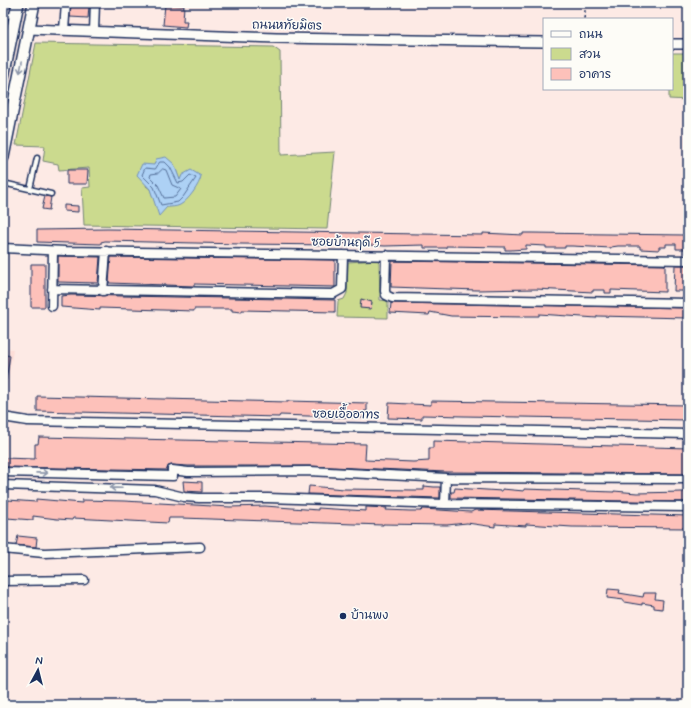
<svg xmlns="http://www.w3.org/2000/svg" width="691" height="708" viewBox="0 0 691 708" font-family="Mynerve,'Playpen Sans Thai',sans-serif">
	<rect width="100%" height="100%" fill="#fdeae5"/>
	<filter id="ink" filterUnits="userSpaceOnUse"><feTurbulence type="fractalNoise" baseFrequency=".025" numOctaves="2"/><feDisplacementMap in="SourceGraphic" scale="8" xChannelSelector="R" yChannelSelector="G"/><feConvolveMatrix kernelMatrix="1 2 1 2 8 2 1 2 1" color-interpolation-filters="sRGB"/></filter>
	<g filter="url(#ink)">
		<path fill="#fdded8" d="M3,348L13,349L7,390H3Z"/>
		<path fill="#cbda8e" stroke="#738476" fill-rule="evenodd" d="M36,43L273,47L280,52L281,155L335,152L327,229L84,225L82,188L90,187L89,168L59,170L58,164L43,161L45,146L16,145ZM174,164L180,181L192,190C182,207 176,207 157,207L150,189L146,186L154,165Z
			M672,53H688V100L669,99V89H672Z
			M377,260L379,262L380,300L388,301V318L337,317L338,301L344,299L347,293L348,262Z"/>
		<path fill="#add1f5" stroke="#7390b9" d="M166,157L174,164L180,180L182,175L191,170L201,176C200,184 188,201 180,205C176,207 171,207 167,207L159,216L150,189L137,175L142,164L154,165L156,159Z"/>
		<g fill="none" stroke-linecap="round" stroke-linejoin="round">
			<path stroke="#55709a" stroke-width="1" d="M160,162H165L170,167L178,183L183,182L190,175L196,178L183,197L178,202L161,205L154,187L142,175L145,168L155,169Z
				M163,169L166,170L172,185L181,189L175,197L164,198L158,185L150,177L151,174L158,173Z"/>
		</g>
		<path fill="#fdc1ba" stroke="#1b2f5e" d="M71,3L89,6L88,18L70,17Z
			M165,5L184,6L183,21H187L186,27L163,25Z
			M67,170H88L87,184H67Z
			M45,196L51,197L49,210L42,209Z
			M64,205L78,206V212L64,211Z
			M108,229L483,235V233L523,235V233H532L684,235L688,236V249H676V244H666V247H659V250L640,249V246H618L611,247V248L572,246H565V248H546V246L526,245V249L511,250H505V247L446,246V248H424V245L385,246L336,243V245L241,244L105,241L101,242V244L37,242V230Z
			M58,256L100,257L98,283L58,282Z
			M111,257L335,260V287L194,284V286L109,283Z
			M392,261L665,265V292L611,290V293H605V290H593V292L536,289L477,290L391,287Z
			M31,264H45V307H31Z
			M675,265H688V291H674Z
			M71,295L335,300V312L242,310V312L232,311V309H194V311L100,308V310L61,307V296Z
			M361,299L372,302L371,309L360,308Z
			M391,303L688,308V318L597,316V318L539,314V316H524V317L451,316L430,312L429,315L390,313Z
			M3,354L10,356L6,380H3Z
			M37,396L288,402V401L367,403V411H364V418L280,415L279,417L37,411Z
			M431,401L688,405V420L464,416L422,415V419L388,418L389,403L431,405Z
			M39,437L366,444L365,460L413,462L429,461V448H433V441L688,448V474L446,472L309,466H188L172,465L168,466L167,470L3,467V458L35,459V444H38Z
			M183,481L202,482V492L184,491Z
			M309,486L344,489L413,490H424V486L434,487H440V498L308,494Z
			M455,488L502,491V489L524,491V489L614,492V491L637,493L682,492H688V502L451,498V492H454Z
			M36,499L82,503V500L124,501L230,507L265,506L318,510V508L366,511V507L387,508L386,510L410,511H421L423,509L471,512L475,510L688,516V528L572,527L526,524V526L495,524V527L467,523L447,525L383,524V525L182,518H169L168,523L73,518L72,520L57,519L33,516V520L7,518L8,500L36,502Z
			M18,536L37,538L36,547L16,545Z
			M608,589L620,590L619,593L643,597L644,593H656L655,599L663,600L662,609L654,608V605L642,603V605L624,602V600L607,598Z"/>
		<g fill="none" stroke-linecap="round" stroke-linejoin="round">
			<defs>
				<path id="service" d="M3,17L15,14
					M3,183L51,194
					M30,189L37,158"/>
				<path id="minor" d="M64,30L66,3
					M94,31L95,3
					M3,248L65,251L688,260
					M386,255L385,291L386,295L392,298L688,303
					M52,289L333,294L342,289L343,255
					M103,291L106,251
					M52,306L53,251
					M3,417L28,421L688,434
					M3,472L173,476L172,470L188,472L309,471L446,478L688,479
					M3,485L155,490L184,497L199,498H268L445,504L688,507
					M445,504L446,478
					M3,549L44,553L200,547
					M3,581L84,580"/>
				<path id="tertiary" d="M29,29L276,38L544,42
					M672,44H688"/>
				<path id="secondary" d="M3,77L18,3
					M3,157L34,3"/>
			</defs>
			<use href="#service" stroke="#1b2f5e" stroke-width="7"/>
			<use href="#minor" stroke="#1b2f5e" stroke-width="11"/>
			<use href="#tertiary" stroke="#1b2f5e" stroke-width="12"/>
			<use href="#secondary" stroke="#1b2f5e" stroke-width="14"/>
			<path stroke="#1b2f5e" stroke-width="1.5" stroke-dasharray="3 3" stroke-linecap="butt" d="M584,19L586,3"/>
			<use href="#service" stroke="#fdfcf7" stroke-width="4"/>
			<use href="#minor" stroke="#fdfcf7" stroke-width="8"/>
			<use href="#tertiary" stroke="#fdfcf7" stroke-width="9"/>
			<use href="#secondary" stroke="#fdfcf7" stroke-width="11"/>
		</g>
		<defs><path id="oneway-shaft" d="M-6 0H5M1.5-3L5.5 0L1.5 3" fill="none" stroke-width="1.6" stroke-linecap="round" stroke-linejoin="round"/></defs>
		<g stroke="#8c96aa">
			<use href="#oneway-shaft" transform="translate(21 67) rotate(101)"/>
			<use href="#oneway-shaft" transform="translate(42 473) rotate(1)"/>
			<use href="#oneway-shaft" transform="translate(116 488) rotate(-178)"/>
		</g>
	</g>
	<circle fill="#1b2f5e" stroke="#fdfcf7" stroke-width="1.5" cx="343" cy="616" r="4"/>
	<g text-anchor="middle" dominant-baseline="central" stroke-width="3" stroke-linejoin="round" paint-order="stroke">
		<g font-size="12" fill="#1b2f5e" stroke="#fdfcf7">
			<text transform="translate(287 26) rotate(1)">ถนนหทัยมิตร</text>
			<text transform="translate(346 243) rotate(1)">ซอยบ้านฤดี 5</text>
			<text transform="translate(346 415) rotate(1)">ซอยเอื้ออาทร</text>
		</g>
		<g font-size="12" fill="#1b2f5e" stroke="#fdfcf7" text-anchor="start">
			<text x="351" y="616">บ้านพง</text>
		</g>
	</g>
	<rect width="691" height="708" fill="none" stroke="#fdfcf7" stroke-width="16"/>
	<rect x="8" y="8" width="675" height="692" fill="none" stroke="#1b2f5e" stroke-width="1.5" filter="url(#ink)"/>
	<rect x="543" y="18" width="130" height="72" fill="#fdfcf7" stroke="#a3aaba"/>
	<rect x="551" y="31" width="20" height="6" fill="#fdfcf7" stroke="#a3aaba"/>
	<text x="579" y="38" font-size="12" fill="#1b2f5e">ถนน</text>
	<rect x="551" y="48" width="20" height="12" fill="#cbda8e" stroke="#a3aaba"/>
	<text x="579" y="58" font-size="12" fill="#1b2f5e">สวน</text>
	<rect x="551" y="68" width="20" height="12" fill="#fdc1ba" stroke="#a3aaba"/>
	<text x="579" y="78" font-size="12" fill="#1b2f5e">อาคาร</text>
	<g transform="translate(38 670) rotate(7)" stroke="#fdfcf7" stroke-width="3" paint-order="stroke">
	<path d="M0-3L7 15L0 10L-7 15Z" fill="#1b2f5e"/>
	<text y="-6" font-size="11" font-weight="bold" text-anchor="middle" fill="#1b2f5e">N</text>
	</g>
</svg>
